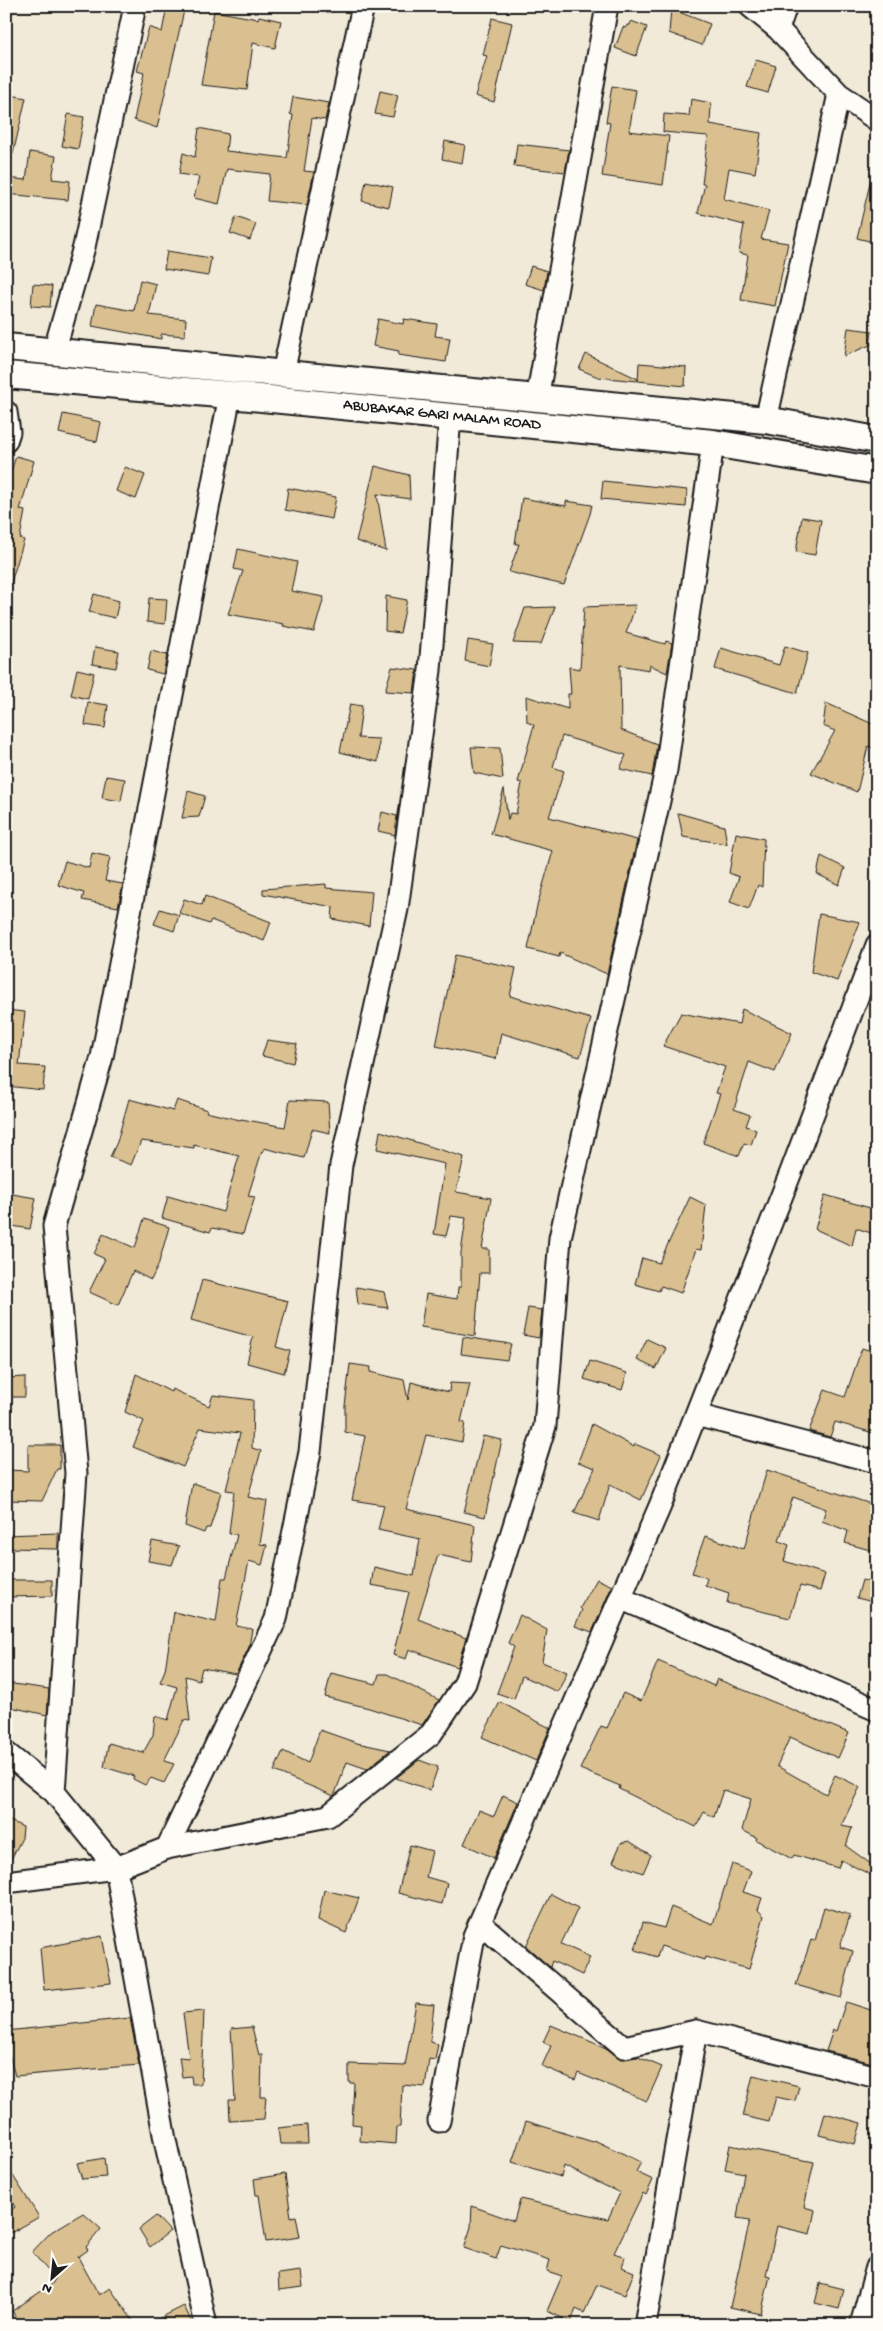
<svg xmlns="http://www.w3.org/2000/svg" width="883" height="2331" viewBox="0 0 883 2331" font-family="'Gochi Hand',sans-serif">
	<rect width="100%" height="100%" fill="#f2ead8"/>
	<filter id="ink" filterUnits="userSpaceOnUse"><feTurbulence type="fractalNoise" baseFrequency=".02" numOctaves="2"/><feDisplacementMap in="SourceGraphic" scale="10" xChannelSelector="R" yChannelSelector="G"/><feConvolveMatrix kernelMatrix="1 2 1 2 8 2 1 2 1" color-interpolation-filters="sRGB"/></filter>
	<g filter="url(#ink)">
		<path fill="#dac090" stroke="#1c1c1c" d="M167,6H185L157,128L134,120L144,73L137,71L149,27L162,32Z
			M671,9L710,24L702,45L669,33Z
			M214,11L258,19L259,16L281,21L275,48L253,43L247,90L201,85Z
			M492,18L512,23L494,102L475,96L487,56L483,55Z
			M631,21L647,27L636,56L615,48L623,27L626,28L627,25H630Z
			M756,60L776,66L768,93L747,87Z
			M612,86L636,90L629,131L669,136L663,185L602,176L610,123L606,122Z
			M380,91L398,95L393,117L375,114Z
			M6,94L26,98L13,154H6Z
			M293,97L329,103L325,120L312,118L304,171L314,172L307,205L267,201L270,174L227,169L219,204L194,198L199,177L179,174L183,153L195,157L199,128L228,134L226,151L287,158L293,115L290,114Z
			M691,99L711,103L710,124L761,133L755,173L729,168L724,199L769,211L761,239L788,243L775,306L741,300L748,255L739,253L744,225L698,213L705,184H702L708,136L663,132L664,114L689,116Z
			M68,114L84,117L78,149L62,146Z
			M445,141L465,145L462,163L442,159Z
			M517,144L569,150L565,172L514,166Z
			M30,152L56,156L52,179L70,181L68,200L6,194V178L26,180Z
			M366,181L393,187L389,207L362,201Z
			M870,183L877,184V243L857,238Z
			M236,217L256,224L250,240L230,233Z
			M167,251L211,258L208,276L164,269Z
			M531,266L547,271L544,290L525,284Z
			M140,280L156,284L149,315L186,319L185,336L161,334V339L92,326L96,304L134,311Z
			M33,284L52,286L50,307L31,306Z
			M378,319L403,324L404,319L437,324L435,336L450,338L446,362L398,355L399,351L373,346Z
			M848,328L872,331L870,345L844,356Z
			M586,354L638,379L637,381L598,377L579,369Z
			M639,363L686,367L685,386L638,381Z
			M63,414L101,422L97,442L59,433Z
			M16,456L34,461L20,510L25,511L20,538L24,540L10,586L6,585V487Z
			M375,466L409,475L410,499L377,494L386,551L356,541Z
			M125,467L145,475L136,499L116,491Z
			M603,481L687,490L686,507L601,499Z
			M288,488L336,497L332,519L285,510Z
			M522,498L566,506V501L592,505L590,514L564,585L509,572L519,544H515Z
			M802,517L821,520L815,555L796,552Z
			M238,549L297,562L291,591L324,597L314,632L283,626L284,624L228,614L243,571L234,569Z
			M94,594L119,601L115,618L89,612Z
			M386,596L407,600L400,633L385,631Z
			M149,598L167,599L165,624L147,622Z
			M636,605L626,633L665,644L666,641L672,643L667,673L650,665L649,670L620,665L621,730L657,744L652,776L620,769L626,755L562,736L553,767L564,771L549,817L637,840L607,974L560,953L559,957L528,949L537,906L553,851L491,834L504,789L508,820L510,813L516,814L522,783L518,782L534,725L527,722L526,696L568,709V694H571L569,667L580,669L584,607Z
			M555,607L541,644L513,643L525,608Z
			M468,640L493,644L489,666L465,661Z
			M785,646L808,653L797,693L715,669L721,648L779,665Z
			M95,647L119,651L116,668L92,664Z
			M151,651L167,655L163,674L147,670Z
			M392,667L417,670L414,693L385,691Z
			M77,669L94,673L88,699L71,695Z
			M88,702L108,705L105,728L85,725Z
			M826,703L877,726V750L868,746L857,792L811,773L835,731L823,726Z
			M350,704L362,706L358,738L379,739L378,762L340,752Z
			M471,747L500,748L503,779L474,773Z
			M106,776L125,779L121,801L102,798Z
			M188,791L205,796L199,817L182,818Z
			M382,812L397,816L395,835L378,831Z
			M678,813L724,826L727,844L683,837Z
			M736,833L764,839L762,887L758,885L749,909L730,902L739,877L729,873Z
			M92,853L110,857L105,881L123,884L118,907L82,900L84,893L58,885L65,861L89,868Z
			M821,856L845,868L839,885L817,874Z
			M326,884V888L372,892L369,926L332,919L333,907L263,894V889Z
			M205,896L271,922L264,941L211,920L209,924L179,913L184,899L202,905Z
			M160,909L179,915L174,931L154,924Z
			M819,914L860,922L837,981L811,972Z
			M455,955L516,968L510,996L591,1019L580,1057L501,1033L496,1059L436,1046Z
			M742,1009L792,1033L775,1072L749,1062L734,1109L750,1115L746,1126L756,1130L751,1145L744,1143L739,1156L703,1143L720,1094L716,1093L725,1067L663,1046L681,1013L739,1024Z
			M6,1010L25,1012L19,1065L45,1067L43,1090L6,1086Z
			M267,1040L297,1044L293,1063L262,1056Z
			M129,1099L173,1111L177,1100L207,1110L206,1112L240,1120L241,1119L285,1127L290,1100L328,1102L330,1133L312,1129L304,1158L264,1148V1151H262L248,1196L255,1197L243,1234L212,1228L210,1232L162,1218L168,1196L223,1212L239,1156L194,1145V1148L141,1141L131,1165L110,1157L117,1142Z
			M380,1131L464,1157L456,1192L491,1198L482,1249H489V1273H480L475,1336L421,1327L426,1294L457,1299L458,1287H461V1253L466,1218L451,1216L446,1236L434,1234L445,1164L377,1149Z
			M6,1193L36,1198L30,1229L6,1225Z
			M825,1195L877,1210V1235L856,1228L852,1246L815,1229Z
			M690,1197L706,1205L701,1250L696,1249L681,1293L661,1286L659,1291L635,1284L642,1258L659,1263Z
			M144,1219L169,1227L158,1266L151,1280L133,1271L118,1305L89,1292L105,1259L94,1254L103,1234L135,1248Z
			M202,1280L288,1301L276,1347L290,1351L284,1373L247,1363L253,1337L191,1320Z
			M356,1287L384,1292L388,1308L358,1304Z
			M528,1308L542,1310L539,1338L523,1335Z
			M463,1337L511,1344L507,1360L461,1354Z
			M647,1339L666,1348L656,1369L637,1360Z
			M862,1348L877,1353V1434L835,1422L830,1437L809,1431L825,1390L845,1397Z
			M590,1361L627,1373L622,1390L584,1379Z
			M350,1364L371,1367L370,1372L404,1380L408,1400L411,1382L449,1392L450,1383L470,1384L461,1422L465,1423L462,1442L426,1435L406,1509L475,1525L471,1562L438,1555L418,1619L466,1638L457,1667L409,1649L406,1659L393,1655L409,1592L371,1585L374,1567L414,1576L420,1539L378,1530L384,1505L352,1500L365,1436L345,1432V1406Z
			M136,1374L171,1392L172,1389L209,1406L213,1395L253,1400L252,1448L261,1451L248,1497L267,1501L260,1544L267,1545L262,1565L249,1561L236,1626L252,1629L249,1647L236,1674L202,1668L199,1680L185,1676L190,1721L184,1720L164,1761L174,1764L164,1783L151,1778L145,1785L133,1779L134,1776L104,1767L107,1751L109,1743L143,1753L153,1735L155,1716L168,1720L177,1687L160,1682L165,1670L174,1612L216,1622L222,1578H226L237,1535L229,1533L234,1491L226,1490L240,1433L200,1428L183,1467L133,1447L144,1421L125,1412Z
			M25,1377V1397H6V1378Z
			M592,1424L634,1447L635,1444L661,1455L641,1500L610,1484L599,1521L574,1513L595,1468L578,1462Z
			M483,1436L502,1440L485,1517L464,1512Z
			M28,1445H60V1469H57L42,1501L6,1500V1470L28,1471Z
			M767,1470L877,1506V1552L845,1543L848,1531L822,1521L826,1509L793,1497L779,1541L789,1545L784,1561L825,1574L820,1591L800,1586L790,1618L727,1603L729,1593L705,1585L707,1578L692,1573L705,1536L744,1549Z
			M192,1483L221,1492L210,1528H206L204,1533L185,1526Z
			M58,1533V1549L6,1548V1535Z
			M152,1541L179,1546L172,1565L148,1561Z
			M597,1579L612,1586L592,1632L575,1626L582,1610L580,1608Z
			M6,1580H52V1596L6,1597Z
			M862,1580L877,1584V1603L857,1598Z
			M520,1615L547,1630L542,1662L567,1672L558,1692L522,1676L514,1699L497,1693L514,1647L508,1643Z
			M658,1661L714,1686L717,1679L849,1733L838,1758L790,1737L777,1766L826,1794L835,1775L860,1787L841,1826L852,1828L846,1846L875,1867L871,1875L841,1860L838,1868L794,1855L792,1859L756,1840L757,1838L742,1830L751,1799L723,1790L714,1817L704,1812L696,1827L619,1789L620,1786L580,1769L601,1726L607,1728L623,1693L641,1701Z
			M331,1673L376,1684L379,1674H387L439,1700L422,1725L369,1708L325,1697Z
			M6,1683L49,1689L47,1715L6,1706Z
			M500,1702L550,1728L536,1761L482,1737Z
			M320,1730L357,1743L390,1750L367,1769L347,1762L334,1796L274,1771L283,1751L308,1763Z
			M419,1760L438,1767L430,1790L396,1778Z
			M503,1795L518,1802L494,1858L464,1844L479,1810L494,1816Z
			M6,1819L23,1827L22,1838L6,1869Z
			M629,1841L651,1855L643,1873L613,1862L621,1843Z
			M410,1845L432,1851L426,1877L447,1883L442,1904L398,1893Z
			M732,1864L751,1871L743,1892L762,1898L758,1910L764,1916L749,1969L705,1957L704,1960L661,1946L657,1957L635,1950L643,1922L664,1928L671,1907L713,1924Z
			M324,1890L359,1898L346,1933L318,1920Z
			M551,1894L578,1908L561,1944L590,1957L582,1975L552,1961L550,1967L526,1946Z
			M824,1907L850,1915L840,1947L853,1951L841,1998L796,1985L811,1940L815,1941Z
			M102,1936L111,1983L44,1990L40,1948Z
			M846,2002L877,2012V2064L826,2051L833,2030L836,2031Z
			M416,2003L434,2005L430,2042L438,2044L435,2060L429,2059L425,2087L402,2085L400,2127H397L396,2144L360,2141L361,2125L352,2124L354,2083H349V2064L405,2066Z
			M204,2011L201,2084H192L191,2076L182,2077L179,2057L189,2058L183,2013Z
			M130,2018L139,2065L15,2076L6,2043V2031Z
			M551,2025L606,2048L621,2059L638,2057L662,2067L647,2101L578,2073L575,2080L542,2066L551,2046L543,2042Z
			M252,2027L259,2055H262L261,2097H266L264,2119L230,2121L229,2100H235L231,2029Z
			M753,2075L799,2086L795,2101L776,2097L769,2122L743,2116Z
			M825,2113L861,2123L855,2144L819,2135Z
			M526,2121L593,2142L594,2140L641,2162L636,2172L653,2180L646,2195L643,2193L614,2253L625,2257L622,2267L634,2272L625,2295L597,2285L584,2313L576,2309L571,2322L547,2311L562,2276L547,2271L550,2260L501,2245L496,2259L464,2248L471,2227L472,2206L514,2221L520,2199L608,2219L620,2193L564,2166L561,2177L512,2162Z
			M307,2125L308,2144H280L278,2128Z
			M730,2145L814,2162L804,2207L815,2210L810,2234L777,2226L766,2275L770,2276L761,2314L730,2307L750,2220L737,2218L744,2173L725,2169Z
			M104,2158L106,2177L82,2179L77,2163Z
			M10,2171L39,2217L11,2233L6,2225V2214L15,2207L6,2192V2173Z
			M285,2174L291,2217L296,2216L300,2237L266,2242L259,2195H256L254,2179Z
			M83,2213L101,2229L86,2247L88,2250L78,2257L99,2295L110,2288L136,2325H21L12,2311L52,2284L55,2279L32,2252L51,2232Z
			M156,2216L170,2231L150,2247L139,2229Z
			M301,2271L303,2287L279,2290L278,2274Z
			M820,2283L844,2289L839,2309L815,2303Z
			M184,2306L193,2325H146Z"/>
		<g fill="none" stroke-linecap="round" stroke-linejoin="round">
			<defs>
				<path id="minor" d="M750,6L778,29L839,94L877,120
					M778,29L786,6
					M54,352L84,247L135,6
					M283,373L363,6
					M537,399L607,6
					M6,412L9,432L6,441
					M766,420L839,94
					M696,1415L877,1462
					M620,1598L877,1710
					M6,1753L54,1792L116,1868L165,2140L206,2325
					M54,1792L76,1473L54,1226L102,1057L230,395
					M167,1848L328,1816L431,1734L465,1683L545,1426L560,1238L666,770L713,443
					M6,1882L116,1868L167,1848L276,1619L310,1452L341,1165L397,909L430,670L450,417
					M480,1923L624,2047L696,2031L877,2077
					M439,2121L474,1936L660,1506L791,1172L877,945
					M645,2325L696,2031
					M861,2325L877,2267"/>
				<path id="tertiary" d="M6,347L766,420L877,440
					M6,375L230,395L713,443L877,471"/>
			</defs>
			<use href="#minor" stroke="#1c1c1c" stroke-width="25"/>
			<use href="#tertiary" stroke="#1c1c1c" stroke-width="30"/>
			<use href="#minor" stroke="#fdfcf7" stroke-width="21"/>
			<use href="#tertiary" stroke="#fdfcf7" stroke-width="26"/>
		</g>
	</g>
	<g text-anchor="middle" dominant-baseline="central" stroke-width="4" stroke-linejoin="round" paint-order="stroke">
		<g font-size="16" fill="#1c1c1c" stroke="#fdfcf7">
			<text transform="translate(442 416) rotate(6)">ABUBAKAR GARI MALAM ROAD</text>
		</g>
	</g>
	<rect width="883" height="2331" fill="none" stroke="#fdfcf7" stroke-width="25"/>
	<rect x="12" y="12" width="858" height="2306" fill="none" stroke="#1c1c1c" stroke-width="2" filter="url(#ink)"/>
	<g transform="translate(52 2278) rotate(207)" stroke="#fdfcf7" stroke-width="4" paint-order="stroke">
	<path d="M0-4L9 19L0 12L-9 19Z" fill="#1c1c1c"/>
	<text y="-8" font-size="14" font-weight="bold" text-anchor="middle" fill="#1c1c1c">N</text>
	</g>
</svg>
